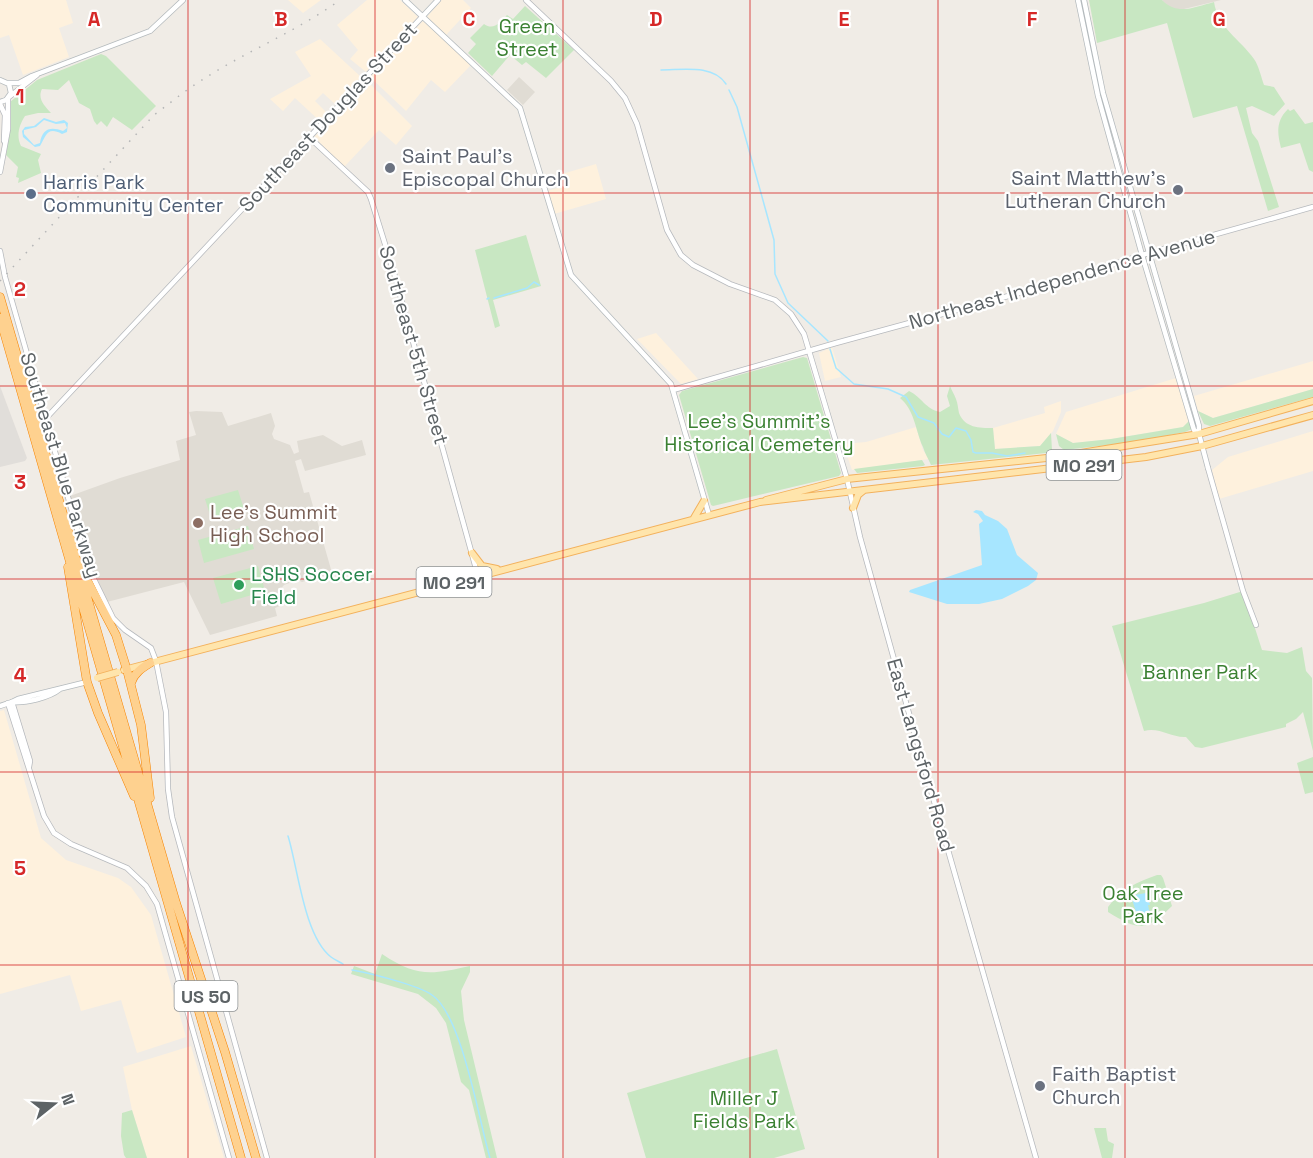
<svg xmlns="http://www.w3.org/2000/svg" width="1313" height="1158" viewBox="0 0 1313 1158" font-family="'Space Grotesk',sans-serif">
	<rect width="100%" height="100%" fill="#f0ece6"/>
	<path fill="#fef1dd" d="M0,0H66L73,23L59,28L69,57L23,75L9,35L0,38Z
		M288,0H321L303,13Z
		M367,0H400L418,17L366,72L350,59L358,50L337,25Z
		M442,0H463L471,8L446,35L427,17Z
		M423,21L468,61L470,66L445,92L431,80L406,111L370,77Z
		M320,39L361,77L336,105L323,93L315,101L328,114L321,122L295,98L283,111L270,99L311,76L295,52Z
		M364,82H368L412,126L396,145L379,130L344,167L314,137Z
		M596,164L606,199L554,214L547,191L565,186L562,174Z
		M656,333L698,379L681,384L637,339Z
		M832,347L841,377L825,381L819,353Z
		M1313,361V389L1213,418L1198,411L1194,396Z
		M1176,378L1178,379L1191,419L1183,427L1111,439L1073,443L1056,434L1066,412Z
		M1061,401V412L1053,431L1040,446L995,449L993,428L1045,413L1044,407Z
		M916,427L923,450L929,459L852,470L843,444L866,442Z
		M1313,431V471L1219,499L1212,470L1228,457Z
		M4,710L41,838L66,860L118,878L131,887L151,915L186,1037L137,1053L121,1000L81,1011L70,975L0,994V711Z
		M191,1046L224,1158H147L132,1110L123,1067Z"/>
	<path fill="#e1deda" d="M0,386L27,458L25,461L0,467Z"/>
	<path fill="#e0dcd4" d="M1162,0H1221L1180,10L1168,7Z
		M519,77L535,92L523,105L507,90Z
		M196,411L222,412L228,426L271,413L275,426L272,434L274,439L290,445L294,454L299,452L297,441L323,435L342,446L362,440L366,455L305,471L301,459L295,461L304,493L309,492L332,573L302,582L298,580L284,585L279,591L282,605L275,608L277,616L210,635L184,582L107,602L86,552L70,496L120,478L180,460L176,441L196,435L189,412Z"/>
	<path fill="#c8e7c2" d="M1089,0H1162C1177,16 1195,7 1214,2C1218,28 1240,39 1254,59C1259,66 1261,77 1264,85L1274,87L1285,104L1274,116L1252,106L1246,108L1252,133L1258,141L1279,207L1268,211L1237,106L1193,118L1167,23L1097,43Z
		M525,6L574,50L546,78L526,62L522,65L510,55L492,76L468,53L476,44L470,38L484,24C494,31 500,22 507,15L513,19Z
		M101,54L106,56L156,106L132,130L113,117L107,127L101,121L97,125L94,121L90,109L79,103L69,80L58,90L42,89C37,99 45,106 51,113H38L25,116C19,125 16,136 21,146L41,154L38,160L41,173L18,183L19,178L16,177L18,167L6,155L11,123L10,102L37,80Z
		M1288,109L1290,111L1294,109L1305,124L1313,122V172L1309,170L1300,143L1281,148C1277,132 1276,121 1288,109Z
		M526,235L541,286L493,300L500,326L495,328L475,250Z
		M803,357L807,358L841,473L839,476L713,506L711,505L679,395L682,391Z
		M950,386C952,391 954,394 956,399C958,404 958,409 959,413C965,428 979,428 993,428L995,449L1040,446L1051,433L1052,450L1046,453L931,465C928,458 925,454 923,447C915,429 915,411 900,398L909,391C922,397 925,409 940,412L950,406L947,396Z
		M1313,389V397L1210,426L1204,424L1198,411L1213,418Z
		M1191,419L1192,429L1185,432L1135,442L1064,450L1059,446L1056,434L1073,443L1111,439L1183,427Z
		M922,460L925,465L923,466L857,473L854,469Z
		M238,490L244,509L211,518L205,499Z
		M248,526L254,549L204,563L198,540Z
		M258,566L265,591L221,604L213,578Z
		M1243,591L1262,650L1287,653L1302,647L1306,671L1312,678L1313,751L1303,712L1296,719L1286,724V727L1202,748L1195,747L1186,737C1171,738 1160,727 1144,731L1112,626L1204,603Z
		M1313,757V792L1305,794L1297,763Z
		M1157,875H1161L1163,878L1172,906C1146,932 1139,931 1108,912V907C1121,889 1137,882 1157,875Z
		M382,954C417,977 430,975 470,966V972L461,991L464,1020L497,1158H486L469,1090L461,1082L446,1023L436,1008L418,994L351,974L354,966L375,974Z
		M777,1049L805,1149L774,1158H646L627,1093Z
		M132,1110L147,1158H126L124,1155L121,1136L122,1113Z
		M1094,1128H1106L1108,1141L1114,1144L1112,1158H1102Z"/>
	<path fill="#a7e6ff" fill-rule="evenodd" d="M44,118L56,122L64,120L68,123L67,132L62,134C47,126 46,136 40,146L35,147L23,137L22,131L25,127L34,126ZM44,120L56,124L65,123L67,128L63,131C50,126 42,129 40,143L34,145L24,134V130L36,127Z
		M976,510L982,511L985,515L998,521L1007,529L1017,555L1038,573L1036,580L1028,586L1002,599L979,604H947L909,592L910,590L982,565L979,524L983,521L978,514L973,512Z
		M1134,891L1135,895L1146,893L1150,905H1148L1149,910L1151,912L1137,915L1130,893Z"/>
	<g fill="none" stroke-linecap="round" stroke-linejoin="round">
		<path stroke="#a7e6ff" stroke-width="1.5" d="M661,70C682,70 713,64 726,84
			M729,90L737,107L774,240L775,274L788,303L828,341
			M494,298L527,288L534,282L539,285
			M487,299L489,298
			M830,349L836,368L854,384L888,389L906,397L918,417L934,423L942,434L949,437L956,428L966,431L971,440L973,452L976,453H992L1007,456L1025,453
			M288,836C298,868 304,936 331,957C335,960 340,962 343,964
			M352,970C369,973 418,985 432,995C462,1015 479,1121 490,1158"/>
		<defs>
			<path id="tertiary" d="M526,0L611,81L625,98L637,124L667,230L681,255L693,265L730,284L775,300L791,314L804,334L847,479L860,537L910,717L1036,1158
				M0,104L5,115L4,141
				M309,137L368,192L371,199L394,273L478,576
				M0,172L8,129V99
				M0,251L5,277L88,567L113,618L125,630L151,648L156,661L166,712L168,789L172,817L267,1158
				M673,390L836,343L1056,283L1142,255L1313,207
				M45,416L49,415L422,17
				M1208,468L1243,591L1256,625
				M12,702L30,761L29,767
				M8,703L44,816L54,833L71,844L127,868L146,886L157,904L229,1158"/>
			<path id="secondary" d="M405,0L520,108L571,275L671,384L709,515
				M1078,0L1098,96L1142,255L1194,430L1199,434
				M1084,0L1103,93L1199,426V434L1208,468
				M422,17L438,0
				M0,80L9,84L11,93L6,100L0,102
				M7,83H19L32,76L150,31L183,0
				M9,97L37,75
				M60,689C49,698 26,703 12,702L18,699L87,682
				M0,706L12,702"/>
			<path id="primary" d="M766,500L847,479L1056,457L1199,434L1313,401
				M853,508L858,495L863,491
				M694,518L704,501
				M472,553L482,566L497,569
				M124,670L760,502L1146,457L1202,446L1313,415"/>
			<path id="motorway" d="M0,297L176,903L225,1052L256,1158
				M0,318L241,1158
				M68,567L87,682L98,713L134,796
				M86,578L116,635L127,670L141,725L150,798
				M131,683C134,673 142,668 150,663"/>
		</defs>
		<use href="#tertiary" stroke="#b6b9bd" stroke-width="6"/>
		<use href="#secondary" stroke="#b4babd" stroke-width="6"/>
		<use href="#primary" stroke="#f3b15c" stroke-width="8"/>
		<use href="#motorway" stroke="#f68300" stroke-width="9"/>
		<use href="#tertiary" stroke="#fff" stroke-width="4.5"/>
		<use href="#secondary" stroke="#fff" stroke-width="4.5"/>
		<use href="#primary" stroke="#ffe5ac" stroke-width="6"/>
		<use href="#motorway" stroke="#fed18f" stroke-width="8"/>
		<path stroke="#b4b5b6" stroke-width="1.5" stroke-dasharray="1.5 8" stroke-linecap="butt" d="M0,281L154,115C169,104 183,92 199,82C244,52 296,32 340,0"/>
		<defs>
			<path id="primary-bridge" d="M97,678L118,672"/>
		</defs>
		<use href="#primary-bridge" stroke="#f3b15c" stroke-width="8" stroke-linecap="butt"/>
		<use href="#primary-bridge" stroke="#ffe5ac" stroke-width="6"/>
	</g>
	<path fill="none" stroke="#d62828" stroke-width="1.5" stroke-opacity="0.55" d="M188,0V1158M375,0V1158M563,0V1158M750,0V1158M938,0V1158M1125,0V1158M0,193H1313M0,386H1313M0,579H1313M0,772H1313M0,965H1313"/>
	<g fill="#6b7280" stroke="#fff" stroke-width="2">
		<circle cx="390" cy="168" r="6"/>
		<circle cx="1178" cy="190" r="6"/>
		<circle cx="1040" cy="1086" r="6"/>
	</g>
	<circle fill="#5c6f8a" stroke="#fff" stroke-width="2" cx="31" cy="194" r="6"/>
	<circle fill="#8d6e63" stroke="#fff" stroke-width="2" cx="198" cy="523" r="6"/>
	<circle fill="#2e9e5b" stroke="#fff" stroke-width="2" cx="239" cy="585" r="6"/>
	<g text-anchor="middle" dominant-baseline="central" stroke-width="4.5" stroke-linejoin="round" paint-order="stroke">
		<g fill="#fff" stroke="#8e9294" stroke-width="1.5">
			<rect x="1046.5" y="450" width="75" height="30" rx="4.5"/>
			<rect x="416.5" y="567" width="75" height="30" rx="4.5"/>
			<rect x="174.5" y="981" width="63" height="30" rx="4.5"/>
		</g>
		<g font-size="18" font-weight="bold" fill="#5d6366">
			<text x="1084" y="465">MO 291</text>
			<text x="454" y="582">MO 291</text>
			<text x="206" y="996">US 50</text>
		</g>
		<g font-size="20" fill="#3b8132" stroke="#fff">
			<text x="527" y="26">Green<tspan x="527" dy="23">Street</tspan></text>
			<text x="759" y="421">Lee's Summit's<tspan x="759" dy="23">Historical Cemetery</tspan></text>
			<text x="1200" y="672">Banner Park</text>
			<text x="1143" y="893">Oak Tree<tspan x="1143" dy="23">Park</tspan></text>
			<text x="744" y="1098">Miller J<tspan x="744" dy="23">Fields Park</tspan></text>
		</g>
		<g font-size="20" fill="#5d6366" stroke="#fff">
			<text transform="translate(328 117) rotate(-47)">Southeast Douglas Street</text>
			<text transform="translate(1062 279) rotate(-16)">Northeast Independence Avenue</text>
			<text transform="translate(414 345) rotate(74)">Southeast 5th Street</text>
			<text transform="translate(61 465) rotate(73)">Southeast Blue Parkway</text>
			<text transform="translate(921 755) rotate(74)">East Langsford Road</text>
		</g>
		<g font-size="20" fill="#5b616d" stroke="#fff" text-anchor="start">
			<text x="402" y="156">Saint Paul's<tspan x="402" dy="23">Episcopal Church</tspan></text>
			<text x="1166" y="178" text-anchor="end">Saint Matthew's<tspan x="1166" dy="23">Lutheran Church</tspan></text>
			<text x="1052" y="1074">Faith Baptist<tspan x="1052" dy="23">Church</tspan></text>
		</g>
		<g font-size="20" fill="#4e5e75" stroke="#fff" text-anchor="start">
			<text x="43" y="182">Harris Park<tspan x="43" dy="23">Community Center</tspan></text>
		</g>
		<g font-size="20" fill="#785e54" stroke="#fff" text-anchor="start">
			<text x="210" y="512">Lee's Summit<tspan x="210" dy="23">High School</tspan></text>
		</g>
		<g font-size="20" fill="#27864d" stroke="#fff" text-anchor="start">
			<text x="251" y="574">LSHS Soccer<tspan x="251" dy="23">Field</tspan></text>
		</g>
	</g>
	<g font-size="20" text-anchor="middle" font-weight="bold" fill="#d62828" stroke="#fff" stroke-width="4.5" stroke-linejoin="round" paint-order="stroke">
		<text x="94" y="26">A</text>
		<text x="281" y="26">B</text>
		<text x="469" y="26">C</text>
		<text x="656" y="26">D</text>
		<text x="844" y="26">E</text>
		<text x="1032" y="26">F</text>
		<text x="1219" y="26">G</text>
		<text x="20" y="103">1</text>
		<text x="20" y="296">2</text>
		<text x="20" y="489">3</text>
		<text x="20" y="682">4</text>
		<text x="20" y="875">5</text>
	</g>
	<g transform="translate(54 1104) rotate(72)" stroke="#ffffff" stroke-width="4.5" paint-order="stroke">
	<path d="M0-4.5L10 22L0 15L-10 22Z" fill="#5d6366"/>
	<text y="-9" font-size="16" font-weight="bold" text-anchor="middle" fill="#5d6366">N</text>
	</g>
</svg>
